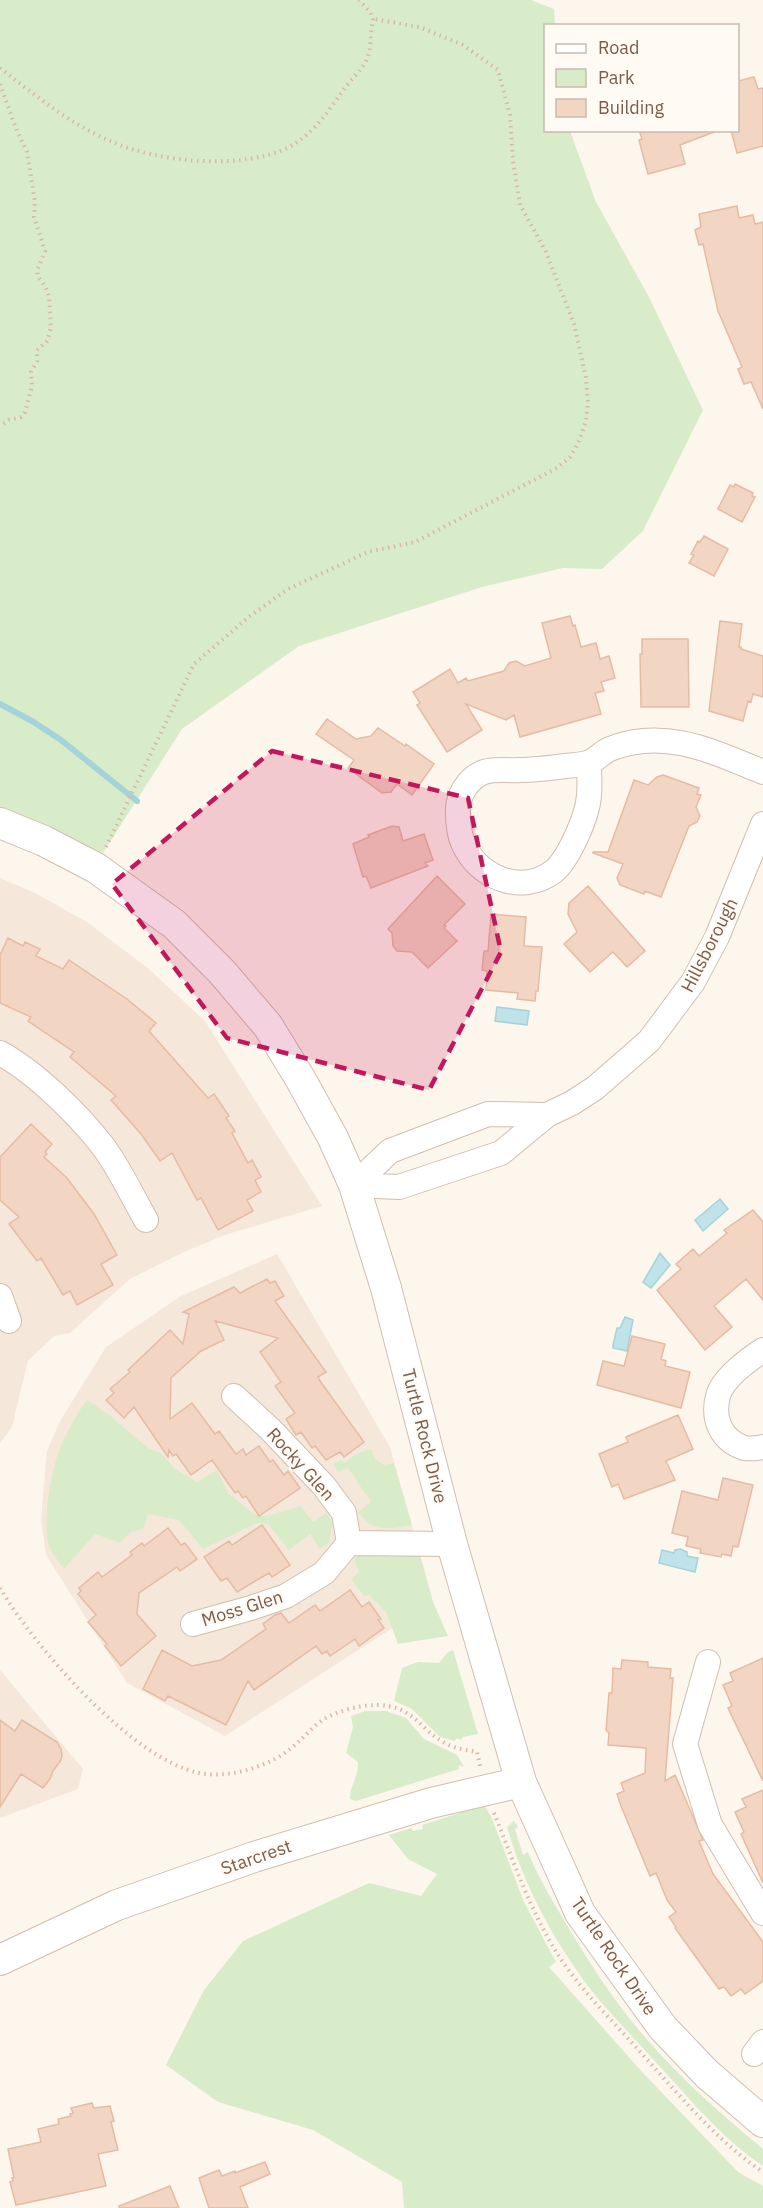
<svg xmlns="http://www.w3.org/2000/svg" width="763" height="2208" viewBox="0 0 763 2208" font-family="'IBM Plex Sans',sans-serif">
	<rect width="100%" height="100%" fill="#fdf6ec"/>
	<path fill="#f5e8da" d="M0,878L35,893L87,922L149,969L205,1021L322,1206L225,1235L184,1252L130,1279L70,1333L54,1336L28,1361L12,1427L0,1443Z
		M277,1254L390,1447L433,1602L225,1736L127,1683L46,1555L41,1519L47,1451L60,1421L106,1347L181,1296Z
		M0,1670L83,1769L78,1789L0,1818Z"/>
	<path fill="#d8ecc9" d="M0,0H531L554,9L555,25L546,26V130L570,131L596,202L649,297L703,410L643,531L602,569L563,568L482,587L299,646L182,729L103,853L0,810Z
		M87,1400L108,1414L148,1448L162,1454L174,1468L197,1482L217,1470L228,1493L253,1513L267,1516L301,1506L313,1522L326,1513L333,1523L329,1542L320,1549L310,1534L289,1550L268,1524L257,1523L203,1549L179,1520L148,1514L143,1529L131,1532L120,1543L95,1534L64,1569C59,1561 51,1553 49,1545C42,1524 51,1469 60,1449C67,1431 76,1415 87,1400Z
		M371,1449L375,1459L384,1465L394,1463L412,1525C388,1529 374,1533 358,1512L371,1502L348,1468L338,1472L333,1464L341,1460L345,1462L358,1453Z
		M419,1551L433,1602L448,1636L398,1644L386,1612L369,1595L364,1596L351,1579L359,1572L354,1559L362,1553L393,1557Z
		M453,1650L478,1734L463,1737L461,1740L456,1738L455,1741L440,1737L412,1709L394,1701L402,1668L418,1662L439,1663L447,1653Z
		M365,1711H386L406,1718L424,1739L457,1755L464,1767L459,1765V1769L356,1801L350,1799C350,1784 358,1780 358,1762L346,1753L353,1727L351,1716Z
		M484,1805L491,1816L524,1902L556,1962L549,1967L643,2073L738,2172L763,2186V2208H404L402,2182L313,2130L218,2102L166,2065L204,1990L243,1941L369,1883L421,1896L437,1874L408,1859L389,1835L411,1828L413,1831L423,1829L422,1825Z
		M514,1821L518,1827L515,1829L523,1855L528,1852C539,1880 556,1906 571,1932C593,1968 616,2004 644,2036C680,2078 721,2114 763,2149V2166C724,2140 695,2105 664,2071C642,2047 620,2024 599,2000C558,1949 525,1889 507,1827Z"/>
	<path fill="#bfe3e8" stroke="#a5d3da" stroke-width="1.5" d="M497,1007L529,1011L527,1025L495,1021Z
		M720,1199L728,1209L703,1231L695,1220Z
		M660,1253L670,1265L651,1288L643,1282Z
		M625,1317L633,1320L627,1351L613,1348V1345L617,1328H620Z
		M680,1549L687,1552V1556L698,1558L695,1572L659,1563L662,1550L674,1553L675,1550Z"/>
	<g fill="none" stroke-linecap="round" stroke-linejoin="round">
		<path stroke="#a5d3da" stroke-width="6" d="M0,704L32,721L61,740L137,801"/>
	</g>
	<path fill="#f3d5c3" stroke="#e6bba3" stroke-width="1.5" d="M754,77L758,89L763,88V146L737,153L731,130H738V81Z
		M639,130H713L714,132L680,145L685,164L648,174L639,140L642,139Z
		M737,206L739,218L753,215L755,224L763,222V409L751,382L744,384L738,369L742,367L718,311L703,244L699,245L695,230L701,227L699,214Z
		M735,484L753,493L752,496L755,497L742,522L718,509L730,485L734,487Z
		M704,536L728,549L714,576L689,563L694,555L691,554L698,541L700,542Z
		M570,616L573,626L575,625L581,647L596,643L600,659L609,656L615,678L601,682L604,691L595,693L601,714L520,737L514,715L506,720L466,704L482,730L447,752L417,705L420,703L413,692L450,669L458,683L466,678L468,681L504,671L509,663L516,661L525,666L551,658L542,623Z
		M720,621L742,624L739,647H741V649L763,656V697L753,694L751,702L748,701L743,721L709,711Z
		M642,639H688L689,707H641L640,654H642Z
		M327,719L356,739L371,736L378,728L405,746L406,744L434,764L412,795L397,784L391,792L382,793L348,768L354,760L316,734Z
		M663,775L699,788L697,794L701,795L696,807L700,816L697,822L689,826L661,897L645,891L644,894L620,885L617,878L623,864L593,853V852H608L634,780L648,785L657,777Z
		M392,826L399,827L403,841L424,834L433,860L425,863L428,866L371,888L366,876L363,877L353,844L369,837L368,835Z
		M437,876L465,904L444,925L446,926L444,928L457,941L428,968L412,952L397,951L393,946L392,933L388,929Z
		M588,886L645,951L627,967L613,952L590,972L564,944L577,932L568,914L569,903Z
		M491,914L526,917L524,946L542,947L538,991H536L535,1001L517,999L518,993L486,990L487,971L482,970L484,951H488Z
		M8,938L23,946L25,942L40,949L36,956L63,969L69,960L127,999L156,1023L149,1031L208,1098L214,1094L229,1116L226,1118L235,1131L232,1133L248,1163L252,1160L261,1177L255,1180L261,1192L247,1200L253,1211L218,1230L201,1198L197,1200L172,1153L160,1161L141,1134L111,1100L116,1096L70,1057L74,1052L28,1021L31,1017L0,1003V955Z
		M31,1124L52,1144L45,1152L47,1154L44,1157L67,1178L94,1214L117,1255L101,1264L113,1285L77,1305L70,1291L63,1295L41,1258L37,1261L9,1224L19,1217L0,1200V1157Z
		M753,1210L763,1222V1300L746,1279L714,1306L732,1327L705,1350L657,1290L681,1269L676,1264L693,1249L699,1256L727,1233L724,1230Z
		M267,1279L270,1283L275,1281L284,1296L275,1301L326,1372L318,1377L320,1381L364,1442L344,1457L340,1452L326,1460L315,1446L312,1448L301,1432L296,1435L286,1419L295,1413L275,1386L281,1382L260,1352L278,1338L215,1321L224,1340L201,1351L171,1378L170,1419L192,1403L215,1434L219,1431L236,1454L243,1449L246,1455L259,1446L270,1462L273,1460L284,1475L288,1471L300,1488L259,1516L246,1496L243,1498L238,1491L235,1493L212,1460L191,1475L176,1454L173,1456L169,1450L168,1457L134,1407L124,1418L106,1400L114,1393L110,1389L130,1372L128,1370L170,1330L183,1344L189,1314L183,1312L234,1287L240,1293Z
		M632,1336L665,1344L661,1359L666,1361L665,1366L690,1372L681,1408L597,1385L603,1361L624,1366Z
		M678,1415L693,1449L666,1461L675,1480L624,1499L618,1484L612,1487L599,1454L628,1442L626,1437Z
		M723,1478L753,1485L738,1547L733,1546L731,1556L722,1554L721,1557L700,1553L701,1549L686,1546L688,1537L672,1533L682,1491L718,1500Z
		M262,1525L290,1565L272,1577L269,1573L237,1592L227,1578L221,1581L204,1557L229,1541L232,1545Z
		M168,1528L181,1545L185,1543L197,1559L180,1571L177,1567L139,1593L137,1614L156,1636L121,1666L105,1646L107,1644L88,1622L96,1615L78,1594L81,1591L79,1588L98,1572L102,1577L132,1555L130,1552L142,1543L144,1546Z
		M350,1590L362,1607L369,1602L381,1619L378,1620L384,1628L359,1646L355,1639L330,1656L327,1651L322,1654L316,1646L254,1690L248,1681L226,1725L168,1696L165,1701L143,1689L162,1650L192,1666L221,1660L266,1629L263,1624L275,1615L281,1613L289,1623L315,1605L320,1611Z
		M763,1658V1781L728,1708L732,1706L723,1685L733,1681L730,1673Z
		M622,1660L648,1662V1667L671,1669L670,1678H673L665,1781L675,1775L703,1840L699,1841L713,1874L763,1942V1981L745,1994L741,1989L731,1996L725,1988L723,1987L719,1989L675,1928L676,1927L669,1917L676,1912L667,1900L656,1873L650,1876L621,1806L617,1794L624,1791L621,1783L645,1773L646,1748L608,1745L609,1733L606,1730L609,1693H612L613,1668L621,1669Z
		M0,1720L15,1731L22,1720L57,1742L61,1749L62,1755L61,1760L53,1771L50,1779L43,1788L21,1774L0,1807Z
		M763,1790V1883L741,1834L744,1832L735,1812L746,1807L742,1799Z
		M92,2103L94,2108L110,2106L114,2121L111,2122L118,2150L98,2154L106,2186L16,2205L10,2182L13,2181L12,2178H14L8,2149L41,2142L38,2129L59,2124L58,2119L71,2116L70,2114L73,2113L71,2108Z
		M265,2162L270,2174L240,2187L248,2208H209L199,2178L219,2170L222,2176L235,2171V2173Z
		M170,2186L179,2208H119V2206Z"/>
	<g fill="none" stroke-linecap="round" stroke-linejoin="round">
		<defs>
			<path id="minor" d="M589,763C589,774 590,785 589,795C588,815 569,859 553,872C521,895 478,878 463,843C459,834 458,822 458,812C457,796 468,778 484,772C494,768 508,771 520,770C535,770 550,768 565,766C572,765 581,765 587,763C596,761 602,752 610,749C664,727 714,752 763,772
				M0,1053C35,1072 77,1113 102,1145C119,1167 132,1196 146,1220
				M354,1185L399,1187L501,1153L547,1115L572,1103L595,1088L649,1041L693,982L717,937L763,824
				M354,1185L390,1151L488,1114L547,1115
				M0,1296L9,1321
				M763,1350C749,1359 722,1379 718,1396C712,1419 721,1440 744,1448C750,1449 757,1448 763,1447
				M234,1396L270,1429L324,1486L344,1513L349,1543
				M193,1624L251,1608L286,1596L324,1573L349,1543L452,1544
				M708,1662L685,1744L710,1825L763,1913
				M754,2054L763,2042"/>
			<path id="tertiary" d="M0,823L44,841L96,868L174,924L222,972L268,1026L301,1080L333,1138L354,1185L386,1288L452,1544L521,1782L559,1866L580,1913L663,2028L707,2074L763,2122
				M0,1960L117,1905L254,1857L431,1803L521,1782"/>
		</defs>
		<use href="#minor" stroke="#d1beb0" stroke-width="26"/>
		<use href="#tertiary" stroke="#d1beb0" stroke-width="32"/>
		<path stroke="#d9b8a5" stroke-width="4" stroke-dasharray="1.5 4.5" stroke-linecap="butt" d="M0,68C35,95 70,124 110,141C157,162 242,171 289,147C312,135 327,113 342,92C349,81 362,70 367,59C372,47 370,32 373,19L370,12L359,0
			M0,84L17,131L27,152L35,202L34,217L45,251L37,271L38,277L45,286L49,296L51,328L47,341L37,350V361L31,372L32,386L25,412L21,417L9,420L0,426
			M106,847L194,664L250,616L288,589L368,552L415,542L557,468L570,457L578,444L586,421L588,402L586,378L574,324L546,252L520,205L513,161L510,115L498,70L463,45L419,27L373,19
			M0,1588C34,1646 133,1761 200,1773C226,1778 253,1770 275,1759C292,1750 303,1737 317,1724C332,1712 358,1705 377,1705C415,1706 419,1730 447,1744C455,1749 468,1750 477,1752L480,1766
			M494,1813C513,1860 529,1907 555,1950C579,1989 613,2021 643,2055C681,2097 716,2140 763,2172"/>
		<use href="#minor" stroke="#fff" stroke-width="24"/>
		<use href="#tertiary" stroke="#fff" stroke-width="30"/>
	</g>
	<path fill="#c2185b" fill-opacity="0.2" stroke="#c2185b" stroke-width="4.5" stroke-dasharray="12 8" stroke-linejoin="round" d="M272,751L468,798L501,952L429,1090L227,1038L112,884Z"/>
	<g text-anchor="middle" dominant-baseline="central" stroke-width="4.5" stroke-linejoin="round" paint-order="stroke">
		<g font-size="18" fill="#7a5c4d" stroke="#fffaf3">
			<text transform="translate(709 945) rotate(-63)">Hillsborough</text>
			<text transform="translate(425 1436) rotate(76)">Turtle Rock Drive</text>
			<text transform="translate(301 1464) rotate(48)">Rocky Glen</text>
			<text transform="translate(242 1608) rotate(-17)">Moss Glen</text>
			<text transform="translate(256 1857) rotate(-19)">Starcrest</text>
			<text transform="translate(614 1956) rotate(56)">Turtle Rock Drive</text>
		</g>
	</g>
	<rect x="544" y="24" width="195" height="108" fill="#fffaf3" stroke="#cabbb1" stroke-width="1.5"/>
	<rect x="556" y="44" width="30" height="9" fill="#ffffff" stroke="#cabbb1" stroke-width="1.5"/>
	<text x="598" y="54" font-size="18" fill="#7a5c4d">Road</text>
	<rect x="556" y="69" width="30" height="18" fill="#d8ecc9" stroke="#cabbb1" stroke-width="1.5"/>
	<text x="598" y="84" font-size="18" fill="#7a5c4d">Park</text>
	<rect x="556" y="99" width="30" height="18" fill="#f3d5c3" stroke="#cabbb1" stroke-width="1.5"/>
	<text x="598" y="114" font-size="18" fill="#7a5c4d">Building</text>
</svg>
